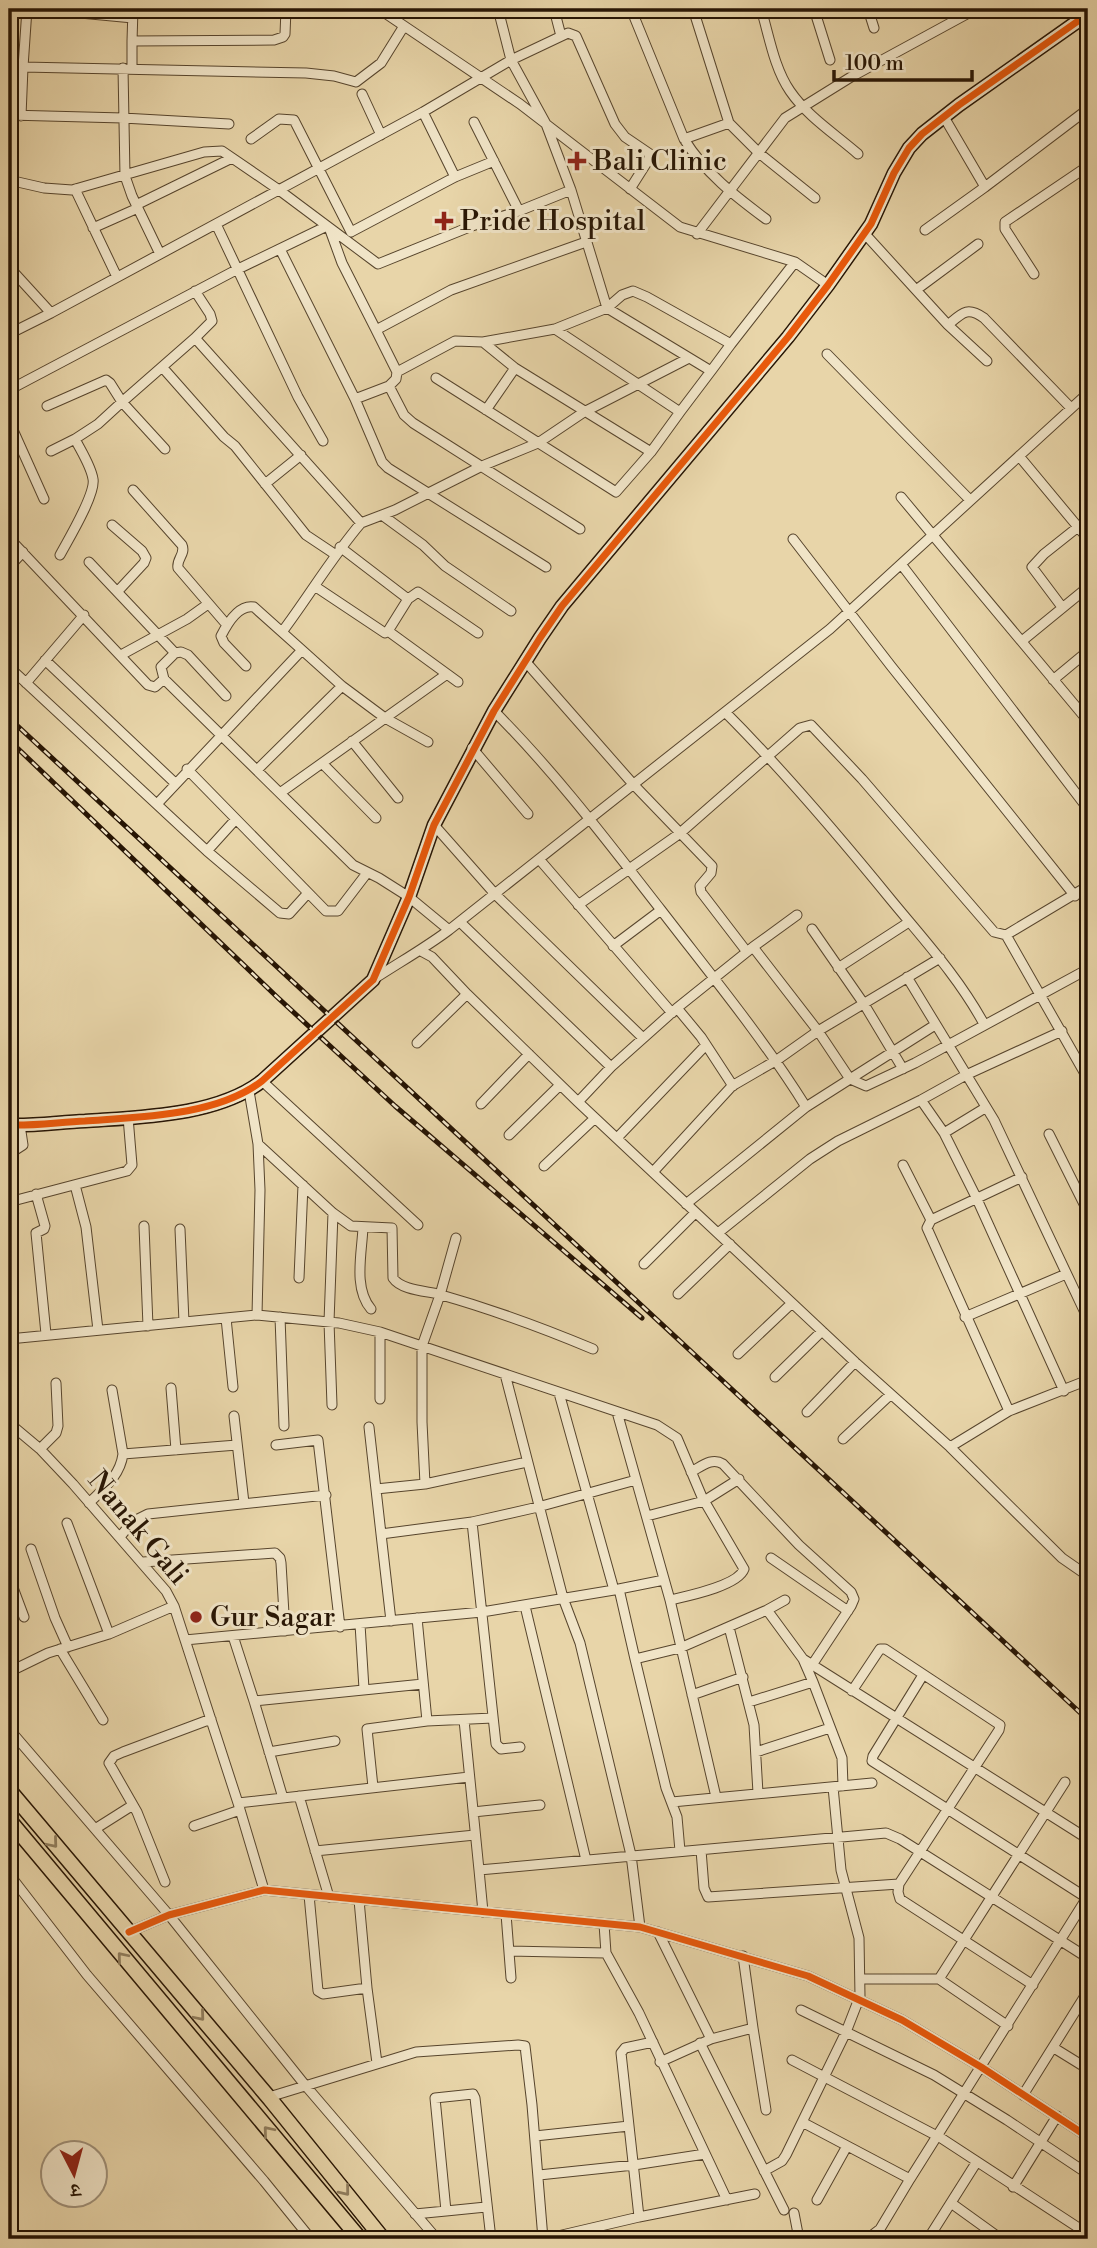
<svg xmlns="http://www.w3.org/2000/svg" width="1097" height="2248" viewBox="0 0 1097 2248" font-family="'Libre Bodoni','Noto Serif Devanagari',serif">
	<rect width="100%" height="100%" fill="#e8d5a9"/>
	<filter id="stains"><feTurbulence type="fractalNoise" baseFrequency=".00286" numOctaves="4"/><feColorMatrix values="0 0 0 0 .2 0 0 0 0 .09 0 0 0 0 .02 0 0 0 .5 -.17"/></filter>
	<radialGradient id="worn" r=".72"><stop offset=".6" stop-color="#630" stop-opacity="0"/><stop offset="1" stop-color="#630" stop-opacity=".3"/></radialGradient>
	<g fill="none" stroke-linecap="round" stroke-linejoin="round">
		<defs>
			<path id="street" d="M27,9L23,67L306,73L334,76L356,82L381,63L404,26
				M38,9L133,18
				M133,9L132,41L274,40L283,37L285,34L286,9
				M379,9L520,104L680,227L795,262L828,285
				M498,9L511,60L546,124L571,190L607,308L711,371L731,344
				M554,9L561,36
				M631,9L684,139C705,173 735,196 766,219
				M693,9L729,123L759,153L815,198
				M761,9C769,35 774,68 790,91C807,116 835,134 858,154
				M814,9L830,60
				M868,9L874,28
				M9,67H23L21,116
				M123,68L125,176L132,196L160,254
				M132,68V41
				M362,94L381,135
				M423,112L455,177
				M9,115L123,118L229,124
				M944,117L985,187L1088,109
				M474,122L519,211
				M251,139L279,119L294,120L351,232L455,177L494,161
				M684,139L729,123
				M9,180L44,188L72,190L204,152L222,151L279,190L378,264L472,226L519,211L571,190
				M75,189L117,277
				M136,205L232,158
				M216,224L298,397L323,441
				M93,228L138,208
				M330,230L342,263L376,330
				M925,230L985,187
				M697,234L785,118L851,77L976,9
				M865,234L916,290L978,244
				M280,249L355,399L382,462L388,468L546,567
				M9,267L51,313L9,334
				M1034,274L1005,229V222L1088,166
				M916,290L948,325C962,313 967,306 984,318L1071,408
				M195,291L210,314L212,321L195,338L361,523L395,510L482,466L538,443L584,412L689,358
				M51,313L423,112L511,60L568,33L576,36L615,124L625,137L650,154L649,159L630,189
				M948,325L987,361
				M555,329L680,412L711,371
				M827,354L970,500
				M163,368L224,437L235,446L306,535L336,555
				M397,372L455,341L483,342
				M436,378L616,492L651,452L680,412
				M389,386L396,379L397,372L376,330L451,290L586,242
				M9,390L236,270L327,226
				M355,399L389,386L404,415L413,423L580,529
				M47,406L106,380L110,383L122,402L195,338
				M486,410L515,368
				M9,421L44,499
				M75,439L98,424L122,402L165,449
				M51,451L75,439C81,451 91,466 93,479C96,494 68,540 60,555
				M651,452L515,368L483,342L555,329L607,308L622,295L633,291L647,297L731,344L795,262
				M1019,456L1088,539
				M265,484L301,455
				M133,490L182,545C186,554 176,559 178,568L227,625
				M901,497L1088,721
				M382,515L423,545L445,566L511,611
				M112,525L142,551L146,558L144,563L118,591
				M9,538L148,685L155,687L164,679L353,865L379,878L409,897L449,930
				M793,539L891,666L1075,896
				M340,547L408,599L418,592L478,633
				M89,562L175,653
				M901,564L1088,809
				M9,567L23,552
				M316,587L385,633L388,631L408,599
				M1062,607L1032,567L1044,554L1078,527
				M388,631L458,682
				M282,632C309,596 332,557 361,523
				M1022,641L1088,587
				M302,650L342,686L385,718L428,742
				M121,655L187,619L208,604
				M45,660L175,783
				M525,661L633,784L712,866L711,873L700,886L701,892L747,952
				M9,667L207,851L280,913L289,914L308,893
				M164,679L161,667L175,653L181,652L188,655L226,696
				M1053,680L1088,651
				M26,683L84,615
				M494,711C555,772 608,842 661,910C711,975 763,1038 806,1107
				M726,713C785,772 839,836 892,901C925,941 959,978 984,1024
				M352,741L398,798
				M472,748L528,814
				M322,763L376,818
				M187,769L326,911H338L367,873
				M257,770L342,686
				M280,793L447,674
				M157,804L302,650L254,607C239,604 227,624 221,636L224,643L246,666
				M434,825L495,894L643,1038
				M207,851L236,819
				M539,859L672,1013
				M578,905L679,834L800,728L811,725L862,779L994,932L1006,935L1088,1079
				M460,922L611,1067L677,1008L753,947L818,1031L850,1079L806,1107L686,1204
				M812,929L864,1004L903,1069
				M1006,935L1088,886
				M613,946L661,910
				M753,947L797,915
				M421,951L432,957L467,994L578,1102L855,1362L950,1447L1062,1558L1088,1576
				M838,968L909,922
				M907,977L994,1120L1088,1319
				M374,979C400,962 425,948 449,930L830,629L1088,393
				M677,1008L701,1037L733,1086
				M935,1025L850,1079L866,1086L915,1063L1088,969
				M417,1043L467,994
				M262,1081L418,1225
				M249,1091L258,1144L260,1190L257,1315
				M921,1100L944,1133L976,1197L1064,1391
				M578,1102L611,1067
				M481,1104L529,1054
				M944,1133L985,1108
				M1049,1134L1088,1212
				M509,1135L560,1085
				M617,1138L706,1045
				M258,1144L333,1213L351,1226L392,1228L393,1278C401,1290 425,1291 438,1294C491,1309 543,1328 593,1349
				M9,1154L23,1145L20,1125
				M903,1165L931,1220
				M544,1166L595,1118
				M653,1172L732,1086L777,1060L818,1031L940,958
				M75,1185L86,1227L98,1330
				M36,1194L45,1226L44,1229L36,1233L46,1334
				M9,1202L127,1171L132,1165L128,1117
				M144,1226L148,1326
				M363,1227C362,1253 353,1288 371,1309
				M180,1229L184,1322
				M718,1233L810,1159L838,1141L921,1100L966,1075L1062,1031
				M456,1238L440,1295L422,1346V1422L425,1484L527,1462
				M644,1264L695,1213
				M299,1278L303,1185
				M678,1294L730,1244
				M280,1317L284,1426
				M965,1317L1066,1274
				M226,1318L233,1387
				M9,1339L257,1315L339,1323L380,1332L657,1425L677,1438L702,1497L744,1569C738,1586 687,1596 670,1600
				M738,1354L792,1303
				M505,1374L563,1598L580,1643L631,1855L640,1927
				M775,1377L822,1331
				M171,1388L176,1450
				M559,1393L614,1590L664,1580
				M380,1399V1332
				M332,1405L329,1322L333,1213
				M1009,1411L927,1228L931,1220L1022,1177
				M617,1412L670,1600L716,1797
				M807,1412L855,1362
				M234,1416L244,1503
				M9,1423L40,1449L73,1484L166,1591L174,1606L238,1803
				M369,1427L381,1534L472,1522
				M843,1439L890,1395
				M276,1445L318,1440L340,1627
				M950,1447L1009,1411L1088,1380
				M40,1449L56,1433L58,1426L56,1383
				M123,1454L237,1445
				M691,1472C702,1466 712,1457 723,1464L799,1545L851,1592L854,1599L851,1606L812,1665
				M376,1489L425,1484
				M89,1503C104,1488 120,1476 123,1454L112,1390
				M647,1516L704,1501L739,1479
				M67,1523L109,1634
				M381,1534L391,1621
				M120,1537L132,1522L148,1514L326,1495
				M31,1549L55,1618L68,1647
				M771,1558L848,1611
				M143,1562L275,1553L280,1558L281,1563L285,1631
				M9,1577L24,1617
				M619,1589L635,1659
				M785,1600L767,1610L803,1659L813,1682L842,1758L843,1786
				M525,1606L586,1860
				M417,1618L427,1721L493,1718
				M360,1624L364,1689
				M729,1627L754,1725L758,1793
				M233,1636L254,1701L423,1684
				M185,1640L482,1612L614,1590
				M60,1649L103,1720
				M803,1659L1088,1839
				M9,1672L48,1653L109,1634L174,1606
				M923,1675L873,1756L872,1761L1087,1898
				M852,1691L880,1649H885L1000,1725L999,1730L899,1884L898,1892L900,1899L1033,1985
				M692,1695L743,1677
				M254,1701L283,1798
				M749,1702L813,1682
				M464,1720L479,1870
				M9,1729L169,1915L305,2085L437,2239
				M520,1747L501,1749L496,1744L472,1522L538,1507L636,1480
				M269,1752L335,1741
				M756,1752L830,1728
				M373,1787L367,1729L427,1721
				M299,1796L329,1897
				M672,1802L872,1783
				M473,1812L540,1805
				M194,1826L240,1810
				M95,1829L133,1805
				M701,1850L704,1888L708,1897L899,1884
				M315,1851L475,1835
				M680,1851L677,1817L666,1788L635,1659L680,1648L767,1610
				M9,1874L87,1975L264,2181L311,2239
				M165,1882L137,1812L109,1763L114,1756L123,1752L211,1719
				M264,1890L238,1803L469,1777
				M309,1895L318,1991L323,1994L367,1988L377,2063
				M359,1900L367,1988
				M483,1912L479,1870L886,1833L900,1839L1088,1958
				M506,1914L511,1978
				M604,1924L606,1953
				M129,1932L169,1915L264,1890L640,1927L808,1976L902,2020L981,2067L1088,2137
				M658,1932L711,2039
				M509,1951L606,1953L639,2013L727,2200
				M861,1979H939L1065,1782
				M939,1979L1008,2026
				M801,2010L934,2075L1007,2120L1088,2174
				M753,2028L766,2110
				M700,2043L784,2210
				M1054,2048L1088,2069
				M792,2060L941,2138L1088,2234
				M660,2062L711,2039L753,2028L743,1956
				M1023,2095L1088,1991
				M269,2097L416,2052L518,2045L525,2046L532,2105L543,2239
				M802,2122L910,2179L1088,1896
				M535,2136L629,2126
				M764,2171L782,2161L786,2155L846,2032L860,1996L859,1938L841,1870L833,1787
				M539,2175L634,2165L705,2154
				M1013,2187L1057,2116
				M817,2200L847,2146
				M951,2203L1001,2239
				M446,2211L486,2207
				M794,2213L799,2239
				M415,2214L446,2211L435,2098L473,2094L475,2098L491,2239
				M639,2217L621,2053L625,2048L653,2042
				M545,2239L639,2217L755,2194
				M867,2239L880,2229L910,2179
				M928,2239L976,2163"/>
			<path id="secondary" d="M9,1125C34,1126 60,1122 85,1121C140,1117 217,1116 262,1081L373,980L409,897L434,825L494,711L540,638L562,606L788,337L828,285L871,224L894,173L909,148L922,134L959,105L1088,14"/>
			<path id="primary" d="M9,1790L270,2099L383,2239
				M9,1820L360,2239"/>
		</defs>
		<use href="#street" stroke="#57452d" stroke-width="11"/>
		<use href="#secondary" stroke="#271504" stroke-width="15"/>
		<use href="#primary" stroke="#271504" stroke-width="17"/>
		<use href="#street" stroke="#f0e4c7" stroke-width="9"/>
		<use href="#secondary" stroke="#f0e4c7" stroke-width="12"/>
		<use href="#primary" stroke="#e8d5a9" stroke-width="14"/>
		<defs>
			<path id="rail" d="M9,718L1088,1720
				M9,740L276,996L395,1106L642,1318"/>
		</defs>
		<use href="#rail" stroke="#271504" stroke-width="5"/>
		<use href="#rail" stroke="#f0e4c7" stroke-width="2.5" stroke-dasharray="8" stroke-linecap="butt"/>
		<defs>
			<path id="cycleway" d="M9,1125C34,1126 60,1122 85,1121C140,1117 217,1116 262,1081L373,980L409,897L434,825L494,711L540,638L562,606L788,337L828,285L871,224L894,173L909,148L922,134L959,105L1088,14
				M129,1932L169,1915L264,1890L640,1927L808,1976L902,2020L981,2067L1088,2137"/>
		</defs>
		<use href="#cycleway" stroke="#f0e4c7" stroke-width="11"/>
		<use href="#cycleway" stroke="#e8590c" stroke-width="7"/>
	</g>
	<defs><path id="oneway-chevron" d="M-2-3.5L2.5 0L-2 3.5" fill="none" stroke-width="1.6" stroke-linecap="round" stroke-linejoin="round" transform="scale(1.75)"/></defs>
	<g stroke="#917f5f">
		<use href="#oneway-chevron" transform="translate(53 1843) rotate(50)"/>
		<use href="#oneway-chevron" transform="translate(122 1957) rotate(-130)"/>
		<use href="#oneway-chevron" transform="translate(200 2016) rotate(50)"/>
		<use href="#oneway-chevron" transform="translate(268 2131) rotate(-130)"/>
		<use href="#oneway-chevron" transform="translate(345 2191) rotate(51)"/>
	</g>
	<g fill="#8f2418" stroke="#f0e4c7" stroke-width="2.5">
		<path d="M573.5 150.5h7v7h7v7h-7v7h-7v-7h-7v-7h7z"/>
		<path d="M440.5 210.5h7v7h7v7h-7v7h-7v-7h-7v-7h7z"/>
		<circle cx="196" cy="1617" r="7"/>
	</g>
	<g text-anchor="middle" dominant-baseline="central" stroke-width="6" stroke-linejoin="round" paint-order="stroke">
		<g font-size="28" fill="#271504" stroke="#f0e4c7" text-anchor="start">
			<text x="593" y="161">Bali Clinic</text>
			<text x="460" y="221">Pride Hospital</text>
			<text x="210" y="1617">Gur Sagar</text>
		</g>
		<g font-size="28" fill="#271504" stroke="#f0e4c7">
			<text transform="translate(138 1528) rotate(50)">Nanak Gali</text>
		</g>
	</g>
	<rect width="1097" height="2248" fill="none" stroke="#e8d5a9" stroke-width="35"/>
	<rect x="10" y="10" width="1076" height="2227" fill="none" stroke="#271504" stroke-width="3.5"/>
	<rect x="18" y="18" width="1062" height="2213" fill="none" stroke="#271504" stroke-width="2"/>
	<g transform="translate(74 2174) rotate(174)"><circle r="33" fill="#f0e4c7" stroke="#a09179" stroke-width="2"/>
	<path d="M0-5L12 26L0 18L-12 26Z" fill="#8f2418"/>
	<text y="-10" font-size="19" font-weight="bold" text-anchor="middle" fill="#271504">उ</text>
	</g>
	<path d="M834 70v10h138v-10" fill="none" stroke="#271504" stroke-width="3.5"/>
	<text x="845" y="70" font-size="21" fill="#271504" stroke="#f0e4c7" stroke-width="5" paint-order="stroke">100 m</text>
	<rect width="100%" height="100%" filter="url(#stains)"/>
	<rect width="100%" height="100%" fill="url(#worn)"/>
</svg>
